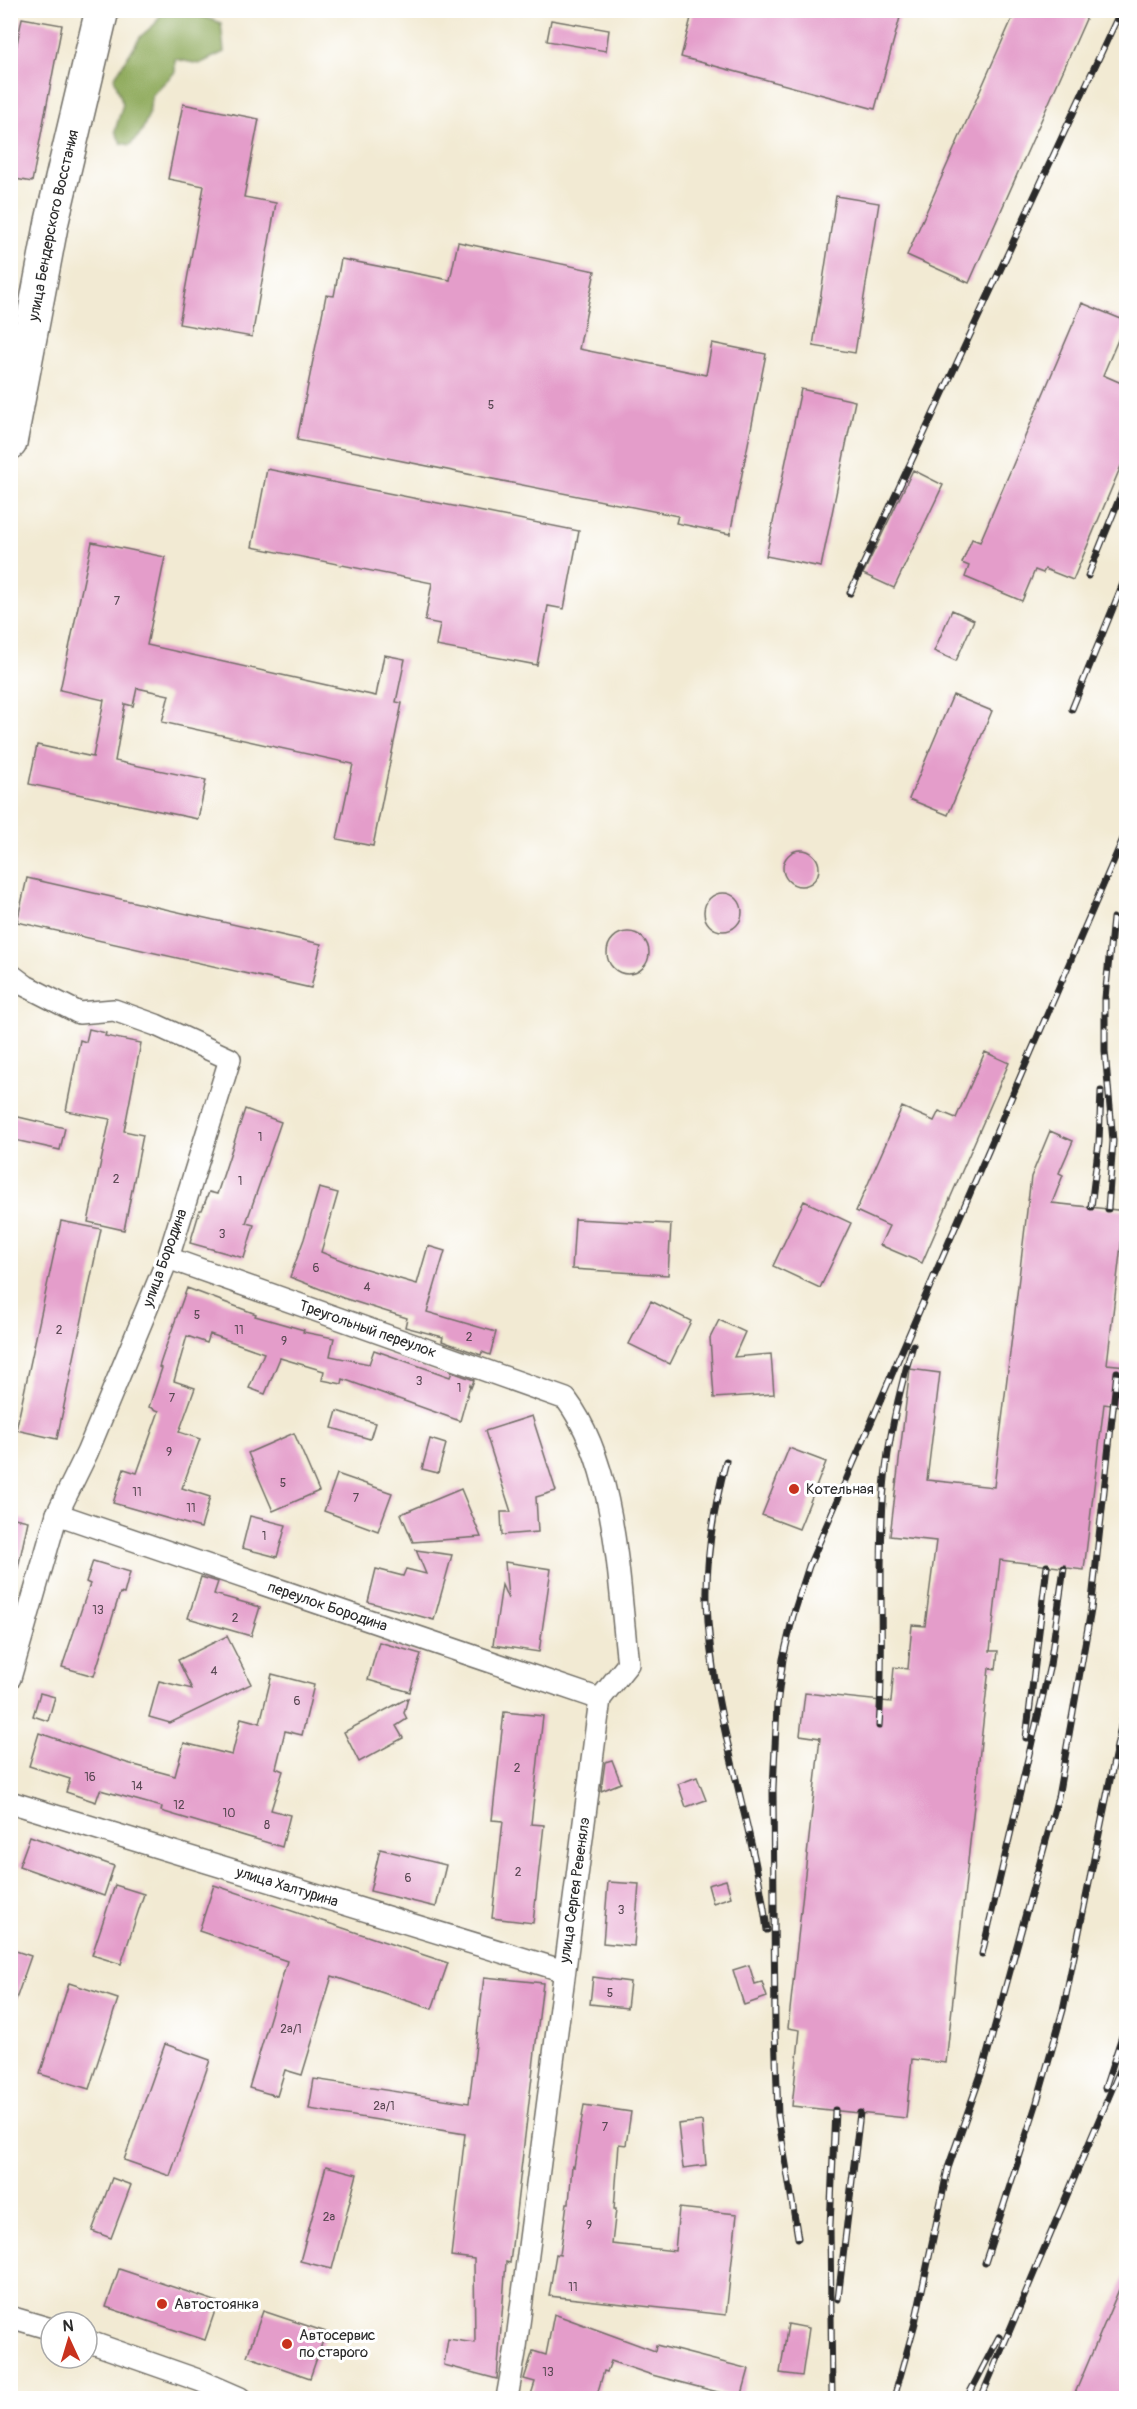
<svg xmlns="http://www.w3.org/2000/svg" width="1137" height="2409" viewBox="0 0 1137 2409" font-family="Pangolin,sans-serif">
	<rect width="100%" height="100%" fill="#fff"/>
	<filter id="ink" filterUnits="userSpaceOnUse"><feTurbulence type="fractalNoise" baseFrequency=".0167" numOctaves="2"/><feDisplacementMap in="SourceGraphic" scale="12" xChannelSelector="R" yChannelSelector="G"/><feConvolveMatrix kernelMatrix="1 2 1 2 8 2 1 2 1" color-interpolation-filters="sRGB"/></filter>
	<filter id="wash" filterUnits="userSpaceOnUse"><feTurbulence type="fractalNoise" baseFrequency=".008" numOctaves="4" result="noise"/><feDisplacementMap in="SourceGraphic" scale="24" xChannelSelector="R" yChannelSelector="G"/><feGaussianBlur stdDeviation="1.35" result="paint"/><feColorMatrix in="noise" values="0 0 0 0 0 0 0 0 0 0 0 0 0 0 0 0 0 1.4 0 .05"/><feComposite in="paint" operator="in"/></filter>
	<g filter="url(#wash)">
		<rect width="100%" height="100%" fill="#f2ead3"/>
		<path fill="#91ac5e" stroke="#5e6c44" stroke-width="1.5" d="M187,11L221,23L224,52L199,64L175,59V72L152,95L149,114L141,133L130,145L121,143L115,131L123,104L114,78L141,36L155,24L161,14Z"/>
		<g id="blocks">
			<path fill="#e49dca" d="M693,10H902L875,109L681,57Z
				M1016,10H1090L969,283L907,255Z
				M22,18L62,25L32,182L10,178V79Z
				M551,20L609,30L606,51L547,41Z
				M183,104L259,119L244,197L276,203L252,337L179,324L204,186L168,179Z
				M836,196L879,203L855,353L813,346Z
				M458,242L595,271L579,349L706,375L712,343L766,354L730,534L676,523L678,516L297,440L326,295L334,296L341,259L450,280Z
				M1082,303L1126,321L1103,375L1126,385V454L1073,580L1045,569L1043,573L1035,570L1022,601L965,577L969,566L962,563L972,539L980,542Z
				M801,389L855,401L821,567L766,556Z
				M267,469L579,531L564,609L548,606L537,665L436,646L440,624L425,621L432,583L252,547Z
				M913,470L943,485L894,588L863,574Z
				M92,542L165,557L147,645L376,696L384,655L405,659L396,702L402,703L373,846L337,839L353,764L162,722L169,695L137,688L133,706L125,704L115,761L206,780L198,819L29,784L37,745L93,757L104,700L60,690Z
				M952,610L974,620L956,661L934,651Z
				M953,695L992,711L948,815L909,799Z
				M783 868a18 18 0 1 1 36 0a18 18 0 1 1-36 0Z
				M27,878L321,944L311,988L17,922Z
				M704 912a19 19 0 1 1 38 0a19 19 0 1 1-38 0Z
				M607 953a21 21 0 1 1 42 0a21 21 0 1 1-42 0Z
				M89,1029L106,1033L105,1036L141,1043L124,1131L143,1135L124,1230L88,1222L110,1119L66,1111L80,1040L86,1042Z
				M985,1052L1009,1063L922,1263L880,1245L889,1226L856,1211L902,1107L934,1121L939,1111L956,1118Z
				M245,1109L281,1122L246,1223L254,1225L244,1258L190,1243L200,1210H202L209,1192L217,1194Z
				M10,1115L65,1128L60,1150L10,1139Z
				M1050,1131L1073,1141L1059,1173L1063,1175L1052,1203L1126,1211V1228H1123L1107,1364L1126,1366V1407L1104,1404L1084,1570L1000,1560L990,1651H998L996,1669L989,1668L946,2063L912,2059L906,2118L792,2106L800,2030L788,2028L820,1738L800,1735L805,1693L891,1702L894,1667L908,1669L912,1625L925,1626L936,1541L890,1536L910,1369L940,1373L927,1480L994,1487L1031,1177Z
				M319,1188L338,1193L321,1252L356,1266L417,1284L428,1246L445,1251L427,1312L496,1332L490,1355L482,1352L481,1355L442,1341L443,1337L405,1327L407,1318L343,1298L290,1277L304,1239Z
				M804,1201L851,1223L820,1288L773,1266Z
				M575,1219L671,1224L668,1275L572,1269Z
				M61,1221L101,1229L57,1439L16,1430Z
				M187,1288L256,1314L255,1316L304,1330L303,1332L334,1338L330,1356L369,1364L374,1350L450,1377L452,1372L474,1380L471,1388L470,1385L460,1421L343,1379L342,1384L322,1380L324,1371L280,1358L265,1394L249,1388L264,1353L210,1334L207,1343L187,1336L174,1381L195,1388L179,1432L200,1439L182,1488L210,1497L201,1528L113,1503L124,1469L137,1473L159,1411L149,1407L162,1368L159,1367L165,1349Z
				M651,1301L691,1321L670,1364L629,1344Z
				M719,1320L745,1332L734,1357L771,1354L774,1394L714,1398L710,1338Z
				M337,1411L375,1423L370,1439L332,1428Z
				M532,1416L556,1491L536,1497L538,1532L502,1535L501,1512H511L485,1431Z
				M294,1433L319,1491L273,1511L248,1453Z
				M430,1439L446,1444L438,1473L422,1469Z
				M789,1448L826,1462L799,1529L762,1515Z
				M337,1474L392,1493L378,1531L324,1511Z
				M461,1489L481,1537L413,1542L401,1514Z
				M250,1516L286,1525L277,1557L242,1548Z
				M10,1517L28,1521L18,1568L10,1567Z
				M416,1550L452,1555L434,1620L368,1602L376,1569L403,1576L406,1569L426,1574Z
				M93,1561L130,1572L124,1594L120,1593L94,1676L62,1667L90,1584L86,1582Z
				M505,1562L551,1569L539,1652L493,1645L502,1585L508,1599Z
				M201,1577L218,1582L214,1594L260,1607L251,1636L188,1618Z
				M227,1636L251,1684L170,1723L149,1717L159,1681L192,1689L178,1660Z
				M379,1642L421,1654L410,1692L368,1680Z
				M272,1674L314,1685L302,1735L285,1731L276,1768L283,1771L271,1810L290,1815L282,1847L161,1811L162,1807L100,1790L96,1802L66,1792L70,1779L29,1766L39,1733L127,1763L175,1776L184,1743L232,1755L241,1718L260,1723Z
				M40,1693L55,1697L48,1721L33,1716Z
				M408,1698L404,1713L407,1719L396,1726L403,1738L359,1762L344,1732Z
				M504,1712L543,1716L531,1824L544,1825L533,1923L492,1918L503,1821L492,1820Z
				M612,1760L621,1783L601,1791L605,1762Z
				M697,1777L706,1800L686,1807L678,1784Z
				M30,1836L114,1866L104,1896L19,1866Z
				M380,1849L446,1865L436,1907L370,1891Z
				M726,1880L731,1897L713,1903L708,1885Z
				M608,1882L639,1884L634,1946L603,1943Z
				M115,1885L144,1894L121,1964L92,1955Z
				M214,1885L448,1963L432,2009L332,1976L302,2075L285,2070L277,2096L249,2088L287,1961L199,1931Z
				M10,1949L31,1956L13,2008L10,2007Z
				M749,1965L755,1984L762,1982L767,1997L744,2005L733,1970Z
				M484,1977L543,1983L510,2263L506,2262L497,2379L444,2365L448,2339L475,2343L474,2259L451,2256L465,2134L309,2109L314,2079L469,2103Z
				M593,1977L630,1982L627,2008L590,2004Z
				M69,1983L118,1999L89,2089L40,2074Z
				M165,2044L210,2060L170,2176L124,2160Z
				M584,2105L631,2112L626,2145L619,2144L614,2209H616L612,2244L675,2251L679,2208L737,2214L726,2315L549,2296L556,2254L560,2255L567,2203H569L572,2166L574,2167Z
				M702,2121L706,2165L683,2168L678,2124Z
				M326,2166L357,2174L332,2269L300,2261Z
				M112,2178L131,2185L111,2238L92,2231Z
				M119,2269L218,2302L205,2340L106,2307Z
				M1126,2273V2398H1073Z
				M263,2311L326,2332L310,2378L247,2356Z
				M554,2314L655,2351L656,2345L749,2369L741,2398L652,2375L611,2361L607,2372L604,2371L596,2398H530L535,2382L524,2379L533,2351L546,2355Z
				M788,2324L809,2328L802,2376L780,2373Z"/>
		</g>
	</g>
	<g filter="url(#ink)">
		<use href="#blocks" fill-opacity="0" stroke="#716e66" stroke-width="1.5"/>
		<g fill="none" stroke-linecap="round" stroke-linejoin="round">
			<defs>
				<g id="minor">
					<path d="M10,974L26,986L79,1013L114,1010L156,1025L230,1059L168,1258L87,1453L57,1514L10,1678"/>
					<path id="s1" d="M168,1258L566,1399C617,1467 618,1581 628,1664L600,1699L516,2347L507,2398"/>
					<path id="s2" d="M57,1514L600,1699"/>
					<path id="s3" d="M10,1802L564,1971"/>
					<path d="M10,2317L51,2329"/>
					<path d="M87,2341L201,2381L240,2398"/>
				</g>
				<g id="primary">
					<path id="s4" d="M10,443L52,221L102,10"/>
				</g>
			</defs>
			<use href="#minor" stroke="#716e66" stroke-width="24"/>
			<use href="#primary" stroke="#716e66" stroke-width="36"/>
			<use href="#minor" stroke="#fff" stroke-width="21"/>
			<use href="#primary" stroke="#fff" stroke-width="33"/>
			<defs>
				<path id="rail" d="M1088,576L1126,482
					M850,593L1121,10
					M1072,709L1126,576
					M1091,1207L1099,1142L1101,1091
					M1108,1209L1113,1141L1105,1051V998L1113,918
					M726,1461C714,1507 706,1554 707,1601C710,1713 753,1820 767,1930
					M879,1726C885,1647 877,1567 884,1488C888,1439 899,1391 913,1345
					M1026,1738L1047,1566
					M982,1954L1050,1665L1064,1568
					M1105,2088L1126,2024
					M798,2238L778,2116L775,2029L773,1789L777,1705L783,1659L793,1616L809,1566L1126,832
					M985,2263L1037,2102L1063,2010L1126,1702
					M838,2299L860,2113
					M832,2398L830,2227L835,2110
					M894,2398L915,2323L948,2168L983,2069L1058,1797L1091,1610L1117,1372
					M967,2398L999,2337
					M981,2398L1126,2056"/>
			</defs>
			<use href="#rail" stroke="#2b2b2b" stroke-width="7"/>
			<use href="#rail" stroke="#fff" stroke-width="4.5" stroke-dasharray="14" stroke-linecap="butt"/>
		</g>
	</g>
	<g fill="#c8321e" stroke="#fff" stroke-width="2">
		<circle cx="794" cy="1489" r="6"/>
		<circle cx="162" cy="2304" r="6"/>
		<circle cx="287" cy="2344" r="6"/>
	</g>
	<g text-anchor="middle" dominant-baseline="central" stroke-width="6" stroke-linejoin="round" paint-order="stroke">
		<g font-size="12" fill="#594853">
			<text x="491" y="405">5</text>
			<text x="117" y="601">7</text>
			<text x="260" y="1137">1</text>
			<text x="116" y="1179">2</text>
			<text x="240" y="1181">1</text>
			<text x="222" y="1234">3</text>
			<text x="316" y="1268">6</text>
			<text x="367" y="1287">4</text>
			<text x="197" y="1315">5</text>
			<text x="59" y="1330">2</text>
			<text x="239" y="1330">11</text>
			<text x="469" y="1337">2</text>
			<text x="284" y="1341">9</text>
			<text x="419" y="1381">3</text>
			<text x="459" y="1388">1</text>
			<text x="172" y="1398">7</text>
			<text x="169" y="1452">9</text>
			<text x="283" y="1483">5</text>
			<text x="137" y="1492">11</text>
			<text x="356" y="1498">7</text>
			<text x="191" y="1508">11</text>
			<text x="264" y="1536">1</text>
			<text x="98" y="1610">13</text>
			<text x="235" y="1618">2</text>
			<text x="214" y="1671">4</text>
			<text x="297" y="1701">6</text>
			<text x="517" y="1768">2</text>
			<text x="90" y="1777">16</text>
			<text x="137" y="1786">14</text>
			<text x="179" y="1805">12</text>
			<text x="229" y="1813">10</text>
			<text x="267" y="1825">8</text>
			<text x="518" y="1872">2</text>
			<text x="408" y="1878">6</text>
			<text x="621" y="1910">3</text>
			<text x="610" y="1993">5</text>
			<text x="291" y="2029">2а/1</text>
			<text x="384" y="2106">2а/1</text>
			<text x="605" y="2127">7</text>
			<text x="329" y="2217">2а</text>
			<text x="589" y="2225">9</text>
			<text x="573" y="2287">11</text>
			<text x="548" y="2372">13</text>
		</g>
		<g font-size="15" fill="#2b2b2b" stroke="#fff">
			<text stroke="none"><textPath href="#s4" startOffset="222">улица Бендерского Восстания</textPath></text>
			<text transform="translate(165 1258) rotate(-70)">улица Бородина</text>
			<text stroke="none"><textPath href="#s1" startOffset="212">Треугольный переулок</textPath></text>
			<text stroke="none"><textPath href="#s2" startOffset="286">переулок Бородина</textPath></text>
			<text stroke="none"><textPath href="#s3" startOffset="290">улица Халтурина</textPath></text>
			<text transform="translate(575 1890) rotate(-82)">улица Сергея Ревенялэ</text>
		</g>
		<g font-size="15" fill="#2b2b2b" stroke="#fff" text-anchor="start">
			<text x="806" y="1489">Котельная</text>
			<text x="174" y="2304">Автостоянка</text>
			<text x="299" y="2335">Автосервис<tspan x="299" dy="17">по старого</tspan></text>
		</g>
	</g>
	<rect width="1137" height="2409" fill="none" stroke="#fff" stroke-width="36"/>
	<g transform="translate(69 2340) rotate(356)"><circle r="28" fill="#ffffff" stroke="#aaaaaa" stroke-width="1.5"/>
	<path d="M0-4.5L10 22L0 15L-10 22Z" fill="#c8321e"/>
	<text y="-9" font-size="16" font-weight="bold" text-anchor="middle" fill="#2b2b2b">N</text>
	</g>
</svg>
